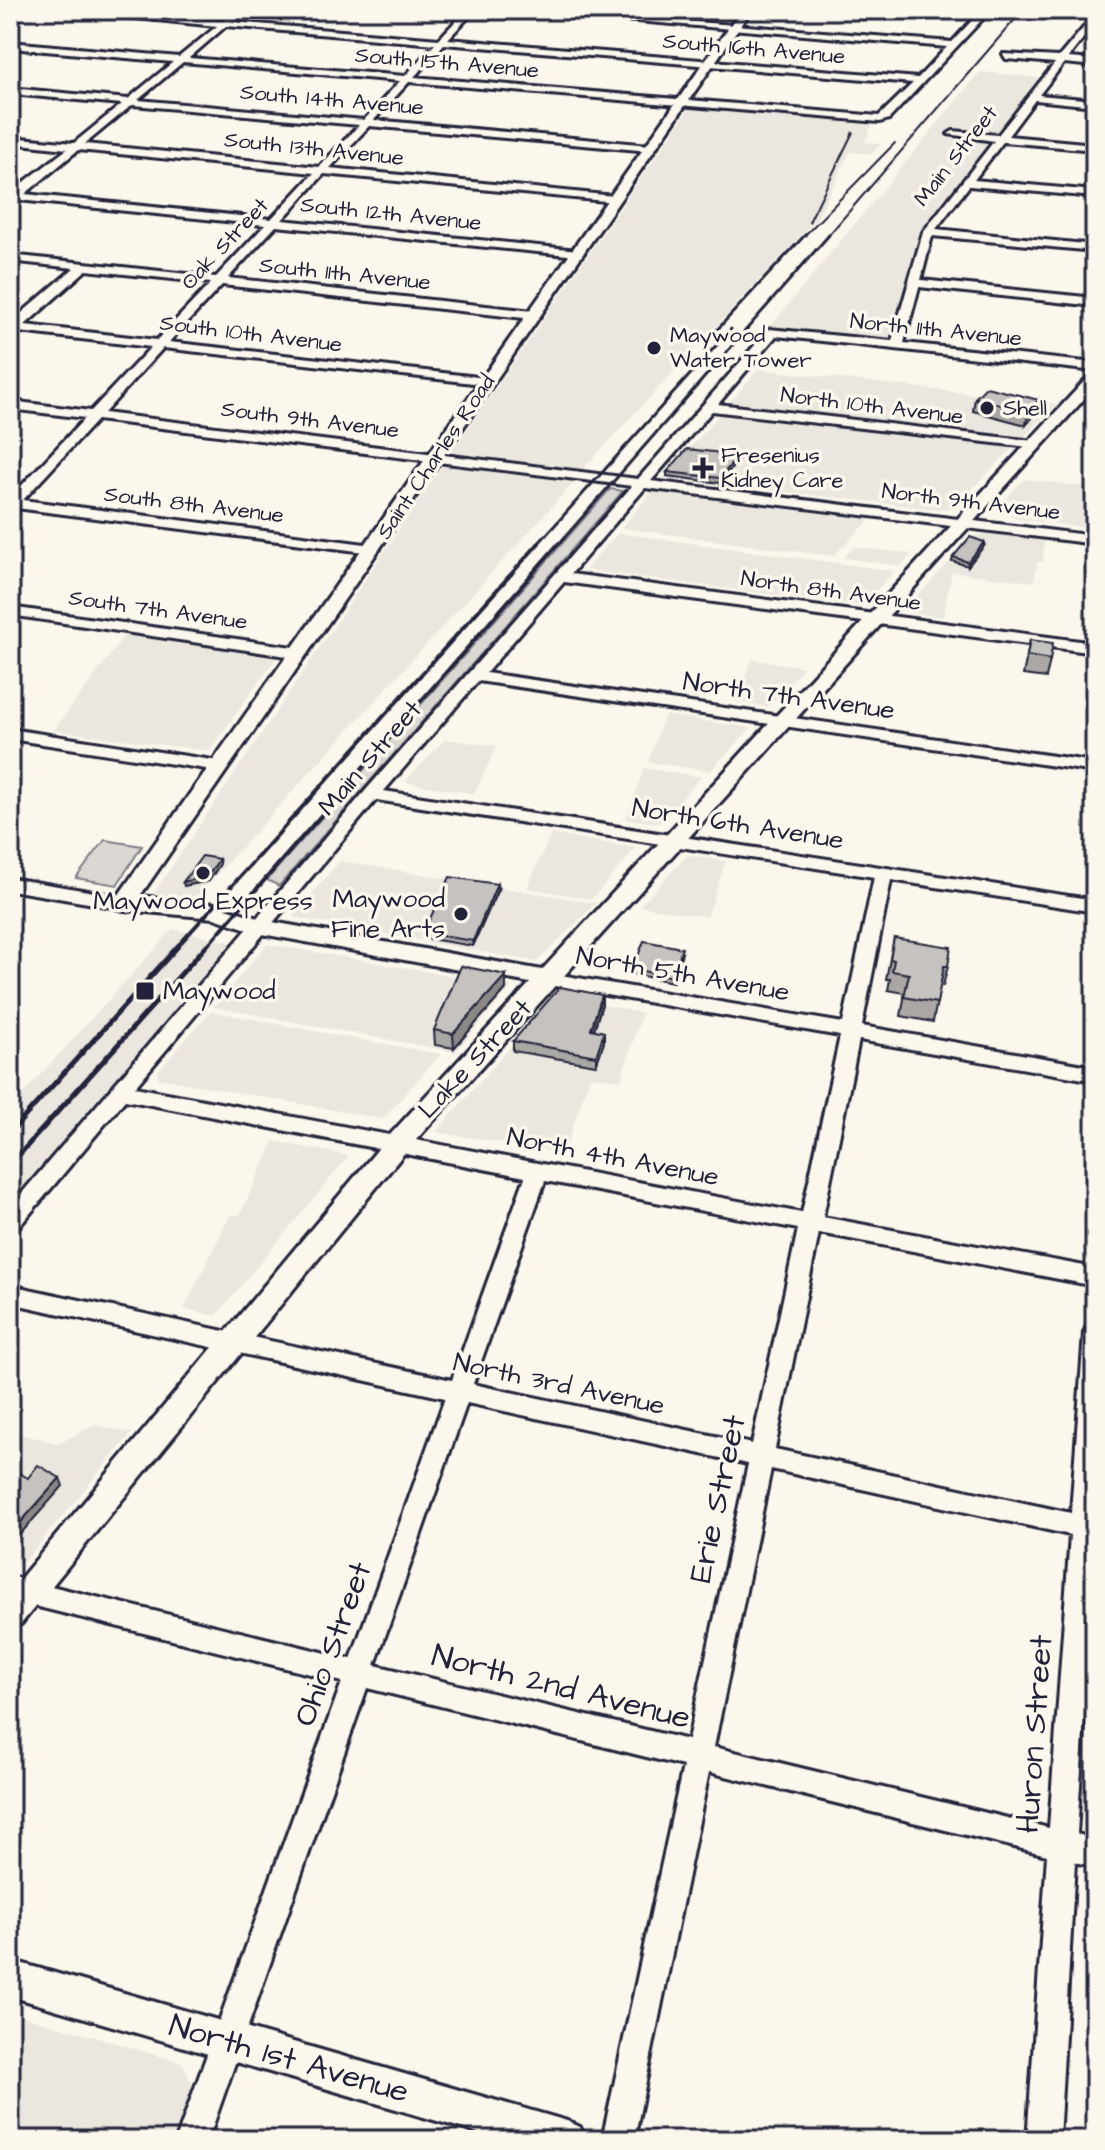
<svg xmlns="http://www.w3.org/2000/svg" width="1105" height="2150" viewBox="0 0 1105 2150" font-family="'Architects Daughter',sans-serif">
	<rect width="100%" height="100%" fill="#fbf7ec"/>
	<filter id="ink" filterUnits="userSpaceOnUse"><feTurbulence type="fractalNoise" baseFrequency=".0125" numOctaves="2"/><feDisplacementMap in="SourceGraphic" scale="16" xChannelSelector="R" yChannelSelector="G"/><feConvolveMatrix kernelMatrix="1 2 1 2 8 2 1 2 1" color-interpolation-filters="sRGB"/></filter>
	<g filter="url(#ink)">
		<path fill="#ebe7df" d="M980,72L1042,78L926,226L893,343L768,329Z
			M691,106L873,123L865,142L881,144L872,154L850,152L817,218L583,469L451,453Z
			M759,369L1057,404L957,504L949,508L935,509L664,478Z
			M444,463L577,479L189,905L150,899Z
			M1024,479L1095,488V529L1016,519L1000,506Z
			M652,492L780,508L871,519L833,556L621,528Z
			M618,533L895,571L861,606L585,570Z
			M990,534L1044,541L1043,562H1037L1034,582L952,572L943,617L907,612L905,609L974,536Z
			M854,547L912,554L901,566L843,558Z
			M126,634L277,657L209,751L54,730Z
			M752,659L804,667L767,707L735,702Z
			M665,715L751,728L710,771L648,762Z
			M445,739L497,746L474,794L405,782Z
			M644,768L701,777L660,823L626,819Z
			M551,834L636,848L592,899L527,888Z
			M687,855L726,861L707,917L640,906Z
			M340,861L596,903L537,962L292,917Z
			M173,929L234,943L10,1206V1108Z
			M267,944L512,986L455,1052L214,1007Z
			M556,995L642,1013L621,1080L590,1076L564,1153L436,1132Z
			M211,1011L339,1036L441,1054L383,1119L158,1078V1071Z
			M274,1141L349,1156L216,1316L184,1309L230,1215H240Z
			M95,1425L132,1433L24,1562L10,1572V1432L58,1443Z
			M10,2012L183,2063L192,2084L191,2103L178,2140H10Z"/>
		<path fill="#dbd8d3" stroke="#7e7d87" stroke-width="2" d="M610,489L623,491L279,886L267,880Z
			M105,840L142,846L117,885L76,878Z"/>
		<g fill="none" stroke-linecap="round" stroke-linejoin="round">
			<defs>
				<path id="minor" d="M10,10H15L10,14Z
					M55,10L223,21L236,10H245L232,22L439,39L466,10H475L448,39L918,78L947,47L506,10H542L952,42L978,14L952,10H991L889,119L880,122L409,82L374,120L650,145L655,148L650,151L369,126L330,168L615,196L620,199L615,202L324,174L282,220L578,250L584,253L578,256L276,226L228,278L533,311L539,315L533,319L222,285L169,342L487,378L491,379V385L163,348L104,413L638,479L769,329L892,341L923,232L994,141L948,134L953,131L998,135L1055,63L1006,59L1003,54L1059,57L1095,14V23L1068,58L1095,60V66L1064,63L1039,95L1095,100V106L1035,100L1008,136L1095,144V150L1003,142L974,180L1095,191V197L969,186L936,229L1095,245V251L932,236L921,280L1095,298V306L919,287L904,343L1095,363V371L776,336L718,404L1034,441L1039,442V448L712,411L651,481L1095,536V544L645,488L571,574L1095,643V653L564,582L486,673L1095,762V772L478,681L384,791L1095,900V912L891,880L862,1026L1095,1067V1081L859,1040L823,1217L1095,1268V1286L819,1233L775,1449L1071,1513L1084,1333L1087,1326L1095,1324V1540L1077,1834L1095,1839V1867L1075,1862L1059,2140H1027L1047,1855L709,1772L634,2140H602L683,1766L367,1688L208,2140H176L342,1682L10,1600V1576L351,1659L445,1398L10,1303V1285L452,1380L525,1177L125,1100L18,1228L10,1230V1207L366,790L632,486L97,420L23,500L373,545L380,549L373,553L16,508L10,510V498L85,418L10,409V401L91,411L151,347L19,332L10,337V323L74,268L10,261V255L216,277L265,225L18,200L10,204V193L67,149L10,143V137L74,143L122,104L10,94V88L128,99L173,62L10,48V42L179,57L217,26ZM226,26L435,44L405,76L189,58ZM444,44L913,83L879,116L414,77ZM183,62L400,81L364,120L138,100ZM132,105L359,125L319,167L85,144ZM78,150L314,173L271,219L25,194ZM86,270L211,283L157,340L25,325ZM376,800L874,877L843,1023L549,973L540,979L549,985L840,1036L802,1213L135,1087ZM545,1181L798,1229L752,1444L473,1384ZM467,1403L748,1464L688,1740L375,1665ZM771,1469L1070,1535L1049,1828L714,1747Z
					M10,607L300,648L308,653L300,658L10,615Z
					M10,729L219,761L227,766L219,771L10,739Z
					M10,878L124,897L133,903L124,909L10,890Z"/>
				<path id="major" d="M741,10H751L140,896L214,904L267,921L542,970L1090,375L1095,374V387L406,1151L21,1624L10,1628V1591L388,1137L530,983L262,934L214,918L124,910L116,908L113,903Z
					M10,1960L567,2121L580,2127L586,2140H502L10,1996Z"/>
			</defs>
			<use href="#minor" stroke="#22223b" stroke-width="6"/>
			<use href="#major" stroke="#22223b" stroke-width="6"/>
			<use href="#minor" fill="#fbf7ec" fill-rule="evenodd"/>
			<use href="#major" fill="#fbf7ec" fill-rule="evenodd"/>
			<path stroke="#22223b" stroke-width="2" d="M809,222L853,132
				M803,237L895,143
				M827,237L1023,10"/>
			<path stroke="#22223b" stroke-width="3" d="M713,334L805,235
				M537,545L731,329
				M558,545L829,235"/>
			<path stroke="#22223b" stroke-width="4" d="M177,947L539,543
				M206,947L559,543"/>
			<path stroke="#22223b" stroke-width="5" d="M10,1133L179,945
				M10,1165L207,945"/>
		</g>
		<path fill="#aaa7a5" stroke="#22223b" stroke-width="2" d="M975,398L1039,400L1036,413L1026,425L973,411Z
			M739,455V459L720,483L667,476V472Z
			M984,546L968,566L952,561L953,557Z
			M1030,640L1050,660L1046,678L1023,675Z
			M498,889L473,946L424,938L423,933Z
			M894,938L948,966L943,986L940,985L933,1022L901,1016L905,993L888,990L890,979H886Z
			M682,953L673,982L632,974L633,969Z
			M506,989L454,1048L435,1045L434,1030Z
			M602,995V1004L594,1030L604,1032V1042L596,1065L513,1051V1041Z"/>
		<path fill="#8b8886" stroke="#22223b" stroke-width="2" d="M1039,400L1036,413L1026,425L1028,412Z
			M739,455V459L720,483V478Z
			M984,542V546L968,566V562Z
			M219,859L220,864L209,881L184,886L183,882Z
			M497,884L498,889L473,946V941Z
			M506,975V989L454,1048L453,1034Z
			M602,995V1004L591,1039V1029Z
			M604,1032V1042L596,1065V1056Z
			M60,1478L63,1486L15,1540L12,1532Z"/>
		<path fill="#c6c2c0" stroke="#22223b" stroke-width="2" d="M986,387L1039,400L1028,412L975,398Z
			M687,449L739,455L720,478L667,472Z
			M970,537L984,542L968,562L953,557Z
			M1030,640L1053,643L1050,660L1027,656Z
			M202,856L219,859L208,876L183,882Z
			M450,877L497,884L473,941L423,933Z
			M894,938L951,947L948,966H944L937,1003L904,997L909,974L892,971L894,960L890,959Z
			M644,941L682,948L673,977L633,969Z
			M461,966L506,975L453,1034L434,1030Z
			M560,987L602,995L591,1029L604,1032L596,1056L513,1041Z
			M38,1465L60,1478L12,1532L10,1531V1468L28,1478Z"/>
	</g>
	<g fill="#22223b" stroke="#fbf7ec" stroke-width="3">
		<circle cx="654" cy="348" r="8"/>
		<circle cx="987" cy="408" r="8"/>
		<path d="M699 456h8v8h8v8h-8v8h-8v-8h-8v-8h8z"/>
		<circle cx="203" cy="873" r="8"/>
		<circle cx="461" cy="914" r="8"/>
		<rect x="135" y="981" width="20" height="20" rx="4"/>
	</g>
	<g text-anchor="middle" dominant-baseline="central" stroke-width="7" stroke-linejoin="round" paint-order="stroke">
		<g font-size="22" fill="#22223b" stroke="#fbf7ec">
			<text transform="translate(754 49) rotate(5)">South 16th Avenue</text>
			<text transform="translate(447 63) rotate(5)">South 15th Avenue</text>
			<text transform="translate(332 100) rotate(5)">South 14th Avenue</text>
			<text transform="translate(314 149) rotate(6)">South 13th Avenue</text>
			<text transform="translate(956 156) rotate(-52)">Main Street</text>
			<text transform="translate(391 214) rotate(6)">South 12th Avenue</text>
			<text transform="translate(225 244) rotate(-47)">Oak Street</text>
			<text transform="translate(345 274) rotate(6)">South 11th Avenue</text>
			<text transform="translate(936 330) rotate(6)">North 11th Avenue</text>
			<text transform="translate(251 334) rotate(7)">South 10th Avenue</text>
			<text transform="translate(872 406) rotate(7)">North 10th Avenue</text>
			<text transform="translate(310 420) rotate(7)">South 9th Avenue</text>
			<text transform="translate(436 457) rotate(-56)">Saint Charles Road</text>
			<text transform="translate(971 502) rotate(7)">North 9th Avenue</text>
			<text transform="translate(194 505) rotate(7)">South 8th Avenue</text>
			<text transform="translate(831 591) rotate(8)">North 8th Avenue</text>
			<text transform="translate(158 610) rotate(8)">South 7th Avenue</text>
		</g>
		<g font-size="22" fill="#22223b" stroke="#fbf7ec" text-anchor="start">
			<text x="670" y="335">Maywood<tspan x="670" dy="25">Water Tower</tspan></text>
			<text x="1003" y="408">Shell</text>
			<text x="721" y="455">Fresenius<tspan x="721" dy="25">Kidney Care</tspan></text>
		</g>
		<g font-size="26" fill="#22223b" stroke="#fbf7ec">
			<text transform="translate(789 696) rotate(8)">North 7th Avenue</text>
			<text transform="translate(370 758) rotate(-49)">Main Street</text>
			<text transform="translate(738 824) rotate(9)">North 6th Avenue</text>
			<text transform="translate(683 974) rotate(10)">North 5th Avenue</text>
			<text transform="translate(475 1059) rotate(-47)">Lake Street</text>
			<text transform="translate(613 1157) rotate(11)">North 4th Avenue</text>
			<text transform="translate(559 1384) rotate(12)">North 3rd Avenue</text>
		</g>
		<g font-size="26" fill="#22223b" stroke="#fbf7ec" text-anchor="end">
			<text x="445" y="899">Maywood<tspan x="445" dy="30">Fine Arts</tspan></text>
			<text x="203" y="901" text-anchor="middle">Maywood Express</text>
			<text x="163" y="991" text-anchor="start">Maywood</text>
		</g>
		<g font-size="32" fill="#22223b" stroke="#fbf7ec">
			<text transform="translate(718 1499) rotate(-78)">Erie Street</text>
			<text transform="translate(333 1644) rotate(-70)">Ohio Street</text>
			<text transform="translate(561 1687) rotate(14)">North 2nd Avenue</text>
			<text transform="translate(1035 1734) rotate(-86)">Huron Street</text>
			<text transform="translate(289 2059) rotate(16)">North 1st Avenue</text>
		</g>
	</g>
	<rect width="1105" height="2150" fill="none" stroke="#fbf7ec" stroke-width="40"/>
	<rect x="20" y="20" width="1065" height="2110" fill="none" stroke="#22223b" stroke-width="3" filter="url(#ink)"/>
</svg>
